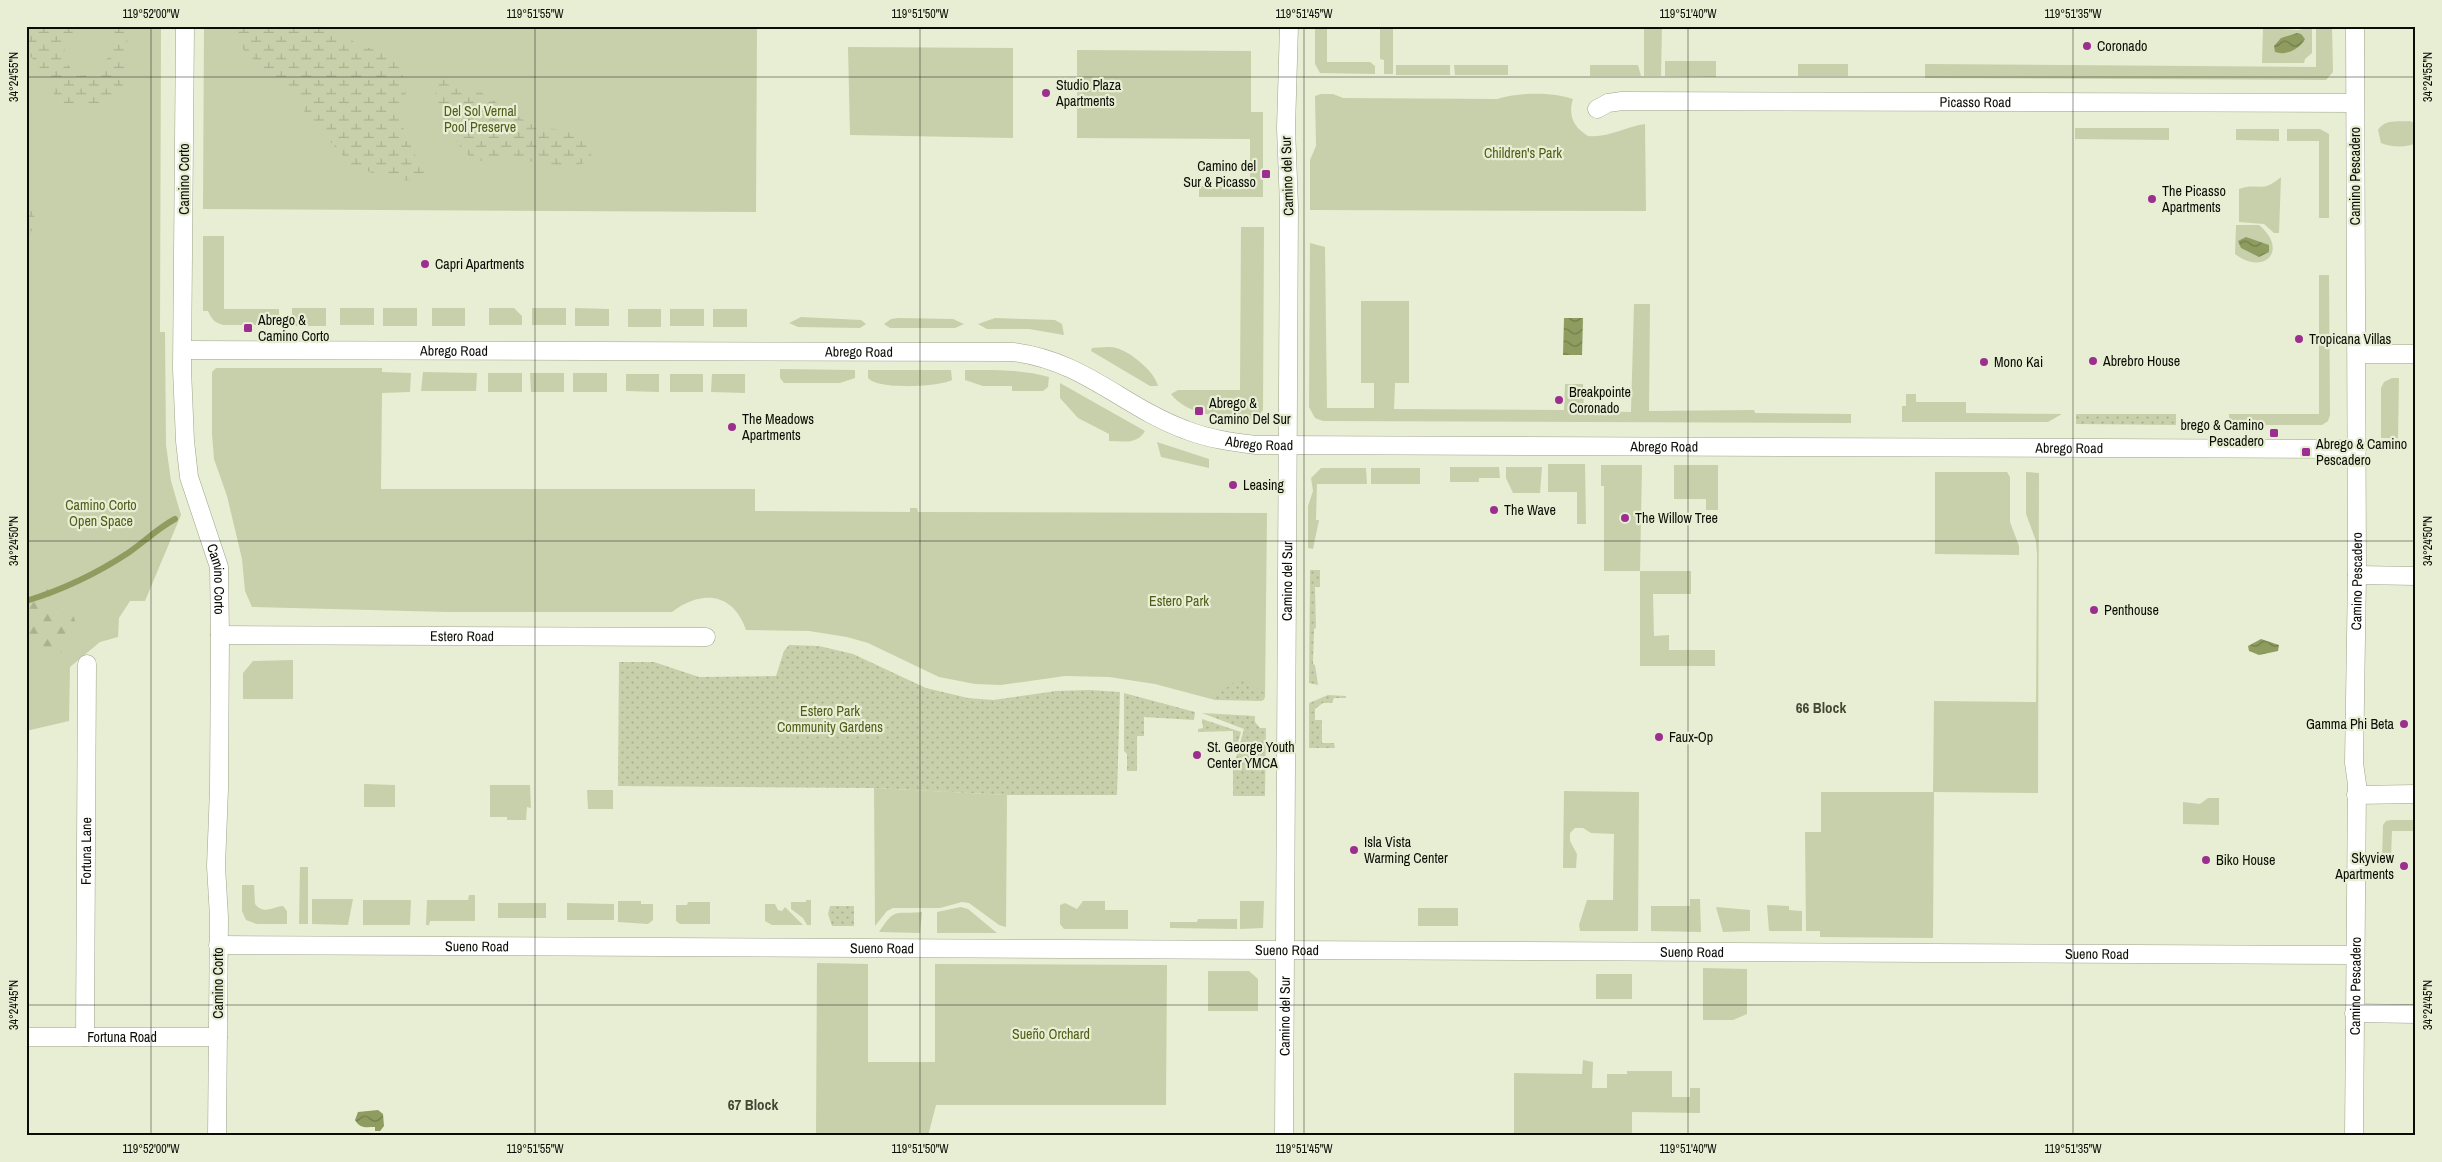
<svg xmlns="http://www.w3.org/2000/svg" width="2442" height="1162" viewBox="0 0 2442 1162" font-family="'Archivo Narrow',sans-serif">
	<defs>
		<pattern id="forest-firs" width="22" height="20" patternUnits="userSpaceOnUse" patternTransform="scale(1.25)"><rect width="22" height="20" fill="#c7d0aa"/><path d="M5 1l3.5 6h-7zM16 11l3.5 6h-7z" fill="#aab191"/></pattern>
		<pattern id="wetland-marsh" width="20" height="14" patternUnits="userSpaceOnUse" patternTransform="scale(1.25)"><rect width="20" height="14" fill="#c7d0aa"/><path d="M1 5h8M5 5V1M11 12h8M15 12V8" fill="none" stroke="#aab191"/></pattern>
		<pattern id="garden-dots" width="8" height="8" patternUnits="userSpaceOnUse" patternTransform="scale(1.25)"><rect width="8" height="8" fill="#c7d0aa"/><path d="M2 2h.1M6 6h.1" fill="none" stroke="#aab191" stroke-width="1.8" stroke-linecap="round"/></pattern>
		<pattern id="water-waves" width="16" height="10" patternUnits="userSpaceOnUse" patternTransform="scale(1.25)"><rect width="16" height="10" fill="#8e9c5f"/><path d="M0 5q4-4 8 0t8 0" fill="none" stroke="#727e4c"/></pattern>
	</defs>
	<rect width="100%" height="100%" fill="#e7eed4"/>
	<path fill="#c7d0aa" d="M26,26H161L160,332H165L166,445L171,481L181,515L145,601H130L119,618L118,637L100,642L70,667L69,721L26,731Z
		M204,26H757L756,212L203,209Z
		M1315,26H1327V62H1370L1375,66V74L1320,73L1315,64Z
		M1380,26H1393V74H1384V60L1380,59Z
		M1644,26H1662L1661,76H1644Z
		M2316,26H2332L2333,72L2326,80L1925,78V64L2316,67Z
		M2312,27V53L2305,59L2304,63H2262L2263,28L2298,30Z
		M848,47L1013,48V138L850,135Z
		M1077,50L1251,51V112H1263V197H1199V186H1250V139L1077,138Z
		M1665,61H1716V77L1665,76Z
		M1798,64H1848V76H1798Z
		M1396,65H1450V75H1396Z
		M1454,65H1508V75H1455Z
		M1590,65H1638L1641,76H1590Z
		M1321,94H1333L1343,98L1497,99C1519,92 1552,92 1573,99C1568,115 1573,127 1588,136C1608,138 1625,127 1645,124L1646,211L1310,210V160L1316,146L1315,96Z
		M2409,121L2416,123V143C2407,148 2390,147 2381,143L2378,130C2385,119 2397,122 2409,121Z
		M2075,128H2169V140L2075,139Z
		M2236,129H2279V141L2236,140Z
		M2287,129H2320L2329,134V218H2319V141H2287Z
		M2281,177L2279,233H2274L2264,224L2239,222V189C2258,182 2262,194 2281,177Z
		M2236,225H2259C2290,251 2263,276 2235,254Z
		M1241,227H1264L1263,410L1257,418L1250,420C1225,417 1187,416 1171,394L1178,390H1240Z
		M203,236H224V309H279V325H224C215,323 212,320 208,311H203Z
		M1310,243L1325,247L1327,408H1374V383H1361V301H1409V383H1395L1394,409L1564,410L1565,384H1583L1584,411L1631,412L1634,304H1650L1649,411L1754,410L1755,413L1851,414V423L1323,421L1315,418L1309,407Z
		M2319,275H2329L2330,415L2328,421L2322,425H2229V414H2319Z
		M292,308H326V326H292Z
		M340,308H374V325H340Z
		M383,308H417V326H383Z
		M432,308H465V326H432Z
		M489,308H514L522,316V325H489Z
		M532,308H566V325H532Z
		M575,308L609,309V326H575Z
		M628,309H661V327H628Z
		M670,309H704V326H670Z
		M713,309H747V327H713Z
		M801,317L861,320L866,324L860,328L798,327L789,323Z
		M898,318L953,319L964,324L955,328H890L884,324L891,319Z
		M995,318L1055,320L1062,324L1064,335L1029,329H987L978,324Z
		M1092,348C1099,348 1109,346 1116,348C1130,351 1155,372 1158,386H1150L1091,351Z
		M216,368H382V372L411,373L410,392L382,393L381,489H755V511L910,512V508H917L918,512L1267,513L1265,697L1262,701L1215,700L1155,684L1109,677L1065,676L1001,685L975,684L939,677L868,643L847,637L809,631L746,630C733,592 701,590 672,612H447L252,607L245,591L242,559L227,496L214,459L212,434V372Z
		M780,369L855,370V378L840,383H784L780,378Z
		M868,370H951L952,380C938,387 878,390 868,378Z
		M965,370C993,370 1021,369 1049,377L1048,387L1043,391H1012V386H983L965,380Z
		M423,372L477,373L476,391H421Z
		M488,373H522V392H488Z
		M530,373H564V392H531Z
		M573,373H607V392H573Z
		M626,374H659V392L626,391Z
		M670,374H703V392H670Z
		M712,374H745V393L711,392Z
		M2392,378H2399L2398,438H2381V388L2384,382Z
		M1060,383L1145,431C1137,445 1123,441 1109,441V434L1078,418L1060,398Z
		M1906,394H1916V402H1966V413L2062,414L2048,422H1902V406H1906Z
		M1157,442L1209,459V468L1161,457Z
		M1548,464H1585L1586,524H1577V492H1548Z
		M1601,465H1642L1640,571H1691V594H1653L1654,636L1669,635V650H1715V666H1640V571H1604V486H1601Z
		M1674,465H1718V510H1706V499H1674Z
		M1450,467H1499L1500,478H1479V482H1450Z
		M1506,467H1542L1540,493H1513L1506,478Z
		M1321,468H1366L1367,484H1317L1316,520H1319L1313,549L1308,548V506L1313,491L1311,478Z
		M1371,468H1420V484H1371Z
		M1935,472H2007L2010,477V522L2019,546V555L1935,554Z
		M2026,472L2039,473L2038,793L1934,792L1933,938L1820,937V931H1806L1805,832H1821V792H1933L1934,701L2036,702L2037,555L2036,541L2026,514Z
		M293,660V699H243V673L253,661Z
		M364,784L395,785V807H364Z
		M490,785H530L531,808L527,807L526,820H507V817H490Z
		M874,788L1007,795L1006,927L999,925L969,903L962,902L940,908H893L887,911L875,926Z
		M587,790H613V809H588Z
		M1564,791L1639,792L1638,931H1580L1579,925L1587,900H1613L1614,834L1591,833L1583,828H1575L1570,833V841L1577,854L1576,868H1563Z
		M2208,798H2219V825L2183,824V802L2200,804Z
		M2391,820H2416V831H2392L2391,859H2382L2383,825L2386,821Z
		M300,867H308V924H299Z
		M242,885H254L255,904C264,915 272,907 283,906L287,911V924H257L246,920L242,911Z
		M469,895H475V921H430L429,925H426L427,900H468Z
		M312,899H353L348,925L312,924Z
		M1690,899H1700L1701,932L1651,931V906H1690Z
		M363,900H411L410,925H363Z
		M806,900H811V925H807L803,918L791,909V902H806Z
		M618,901H641V904H653V920L648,924L618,922Z
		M1083,901H1105V910H1128V929H1064L1060,924V905L1065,903L1077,909Z
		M1240,901H1264L1263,928L1240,929Z
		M688,902H710V924H680L676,921V905H687Z
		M498,903H546V918H498Z
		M567,903L614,904V920H567Z
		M765,904H775L778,910L782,911L785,907L803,925H772L765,921Z
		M1767,905L1789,906V910L1802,911V931H1769Z
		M961,907L968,909L997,933H937V912Z
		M1716,907L1750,910V931L1723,932Z
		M1418,908H1458V926H1418Z
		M922,912L920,933L879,932C896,906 895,915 922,912Z
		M1198,919H1237V929L1170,928V922H1197Z
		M817,963L868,964V1062H935V964L1167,965L1166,1105H936L928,1136H816Z
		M1703,968L1747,969V1014L1733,1020H1703Z
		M1208,971H1249L1258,979V1011H1208Z
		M1596,974H1632V999H1596Z
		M1583,1060L1593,1062L1592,1088H1607V1074H1627V1071H1672V1097H1690V1088H1700V1113L1632,1112V1136H1514V1073L1582,1074Z"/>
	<path fill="url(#forest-firs)" d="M46,582L51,596V602L59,610L60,618L66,613L73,615L78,629L64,652L43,654L39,650L26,653V584L36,586Z"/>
	<path fill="url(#wetland-marsh)" d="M26,26H82C59,37 60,62 78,76C103,74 112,55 115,33L110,26H129L122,92C106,106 80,108 59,104L41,69L26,51Z
		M234,26H324L362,46L383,52L393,57L400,66L404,79L406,96L400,113L403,127L419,164L426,172L408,181L378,175L351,165L306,114L294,94L245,52L234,34Z
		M437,77L477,90L530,124L584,135C593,141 596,157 584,163C571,169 537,162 523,160C518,159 513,158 508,158C495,159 489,165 475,159C457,152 437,110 435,92C435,87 436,82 437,77Z
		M26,197L37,223L30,233L26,234Z"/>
	<path fill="url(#garden-dots)" d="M2076,414H2176V425L2076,424Z
		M1310,570H1320V587H1315L1316,628L1314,629L1313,664L1315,665L1318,685L1309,683Z
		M789,645L819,646L853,654L926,688L968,698L993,700L1056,691L1089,690L1120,692L1117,795H1007L874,788L618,786L619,662H654L699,677L776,676L784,651Z
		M1240,678C1248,689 1257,685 1265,694L1264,700H1215L1216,695Z
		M1124,693L1195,712L1194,720L1144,717V736H1137V771H1127V754L1124,751Z
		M1328,695L1346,696V698H1334L1332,703H1323L1315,709V720H1322V743H1334L1335,748H1309V703Z
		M1202,713L1255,716V722L1260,728H1266L1265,796H1233V760L1236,758L1244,729Z
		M1202,719L1241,732L1237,746H1233V731L1198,732V729L1203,728Z
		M830,906H854V926H832L828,914Z"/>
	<path fill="url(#water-waves)" d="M2297,33L2301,34L2305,39C2300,49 2286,56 2275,52L2274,46L2281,38Z
		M2246,237L2269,245V252L2259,257L2241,248L2238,241Z
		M1564,318H1583L1582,355H1563Z
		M2261,639L2279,645L2278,651L2259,655L2249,651L2248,646Z
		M378,1110L383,1114L384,1126L380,1131H375V1127C366,1127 360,1129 355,1120L358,1112Z"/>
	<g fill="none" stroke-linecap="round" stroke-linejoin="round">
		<path stroke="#8e9c5f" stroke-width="6" d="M26,601C62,590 96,574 128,553C144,542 158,528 175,519"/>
		<defs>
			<g id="minor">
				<path id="s1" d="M185,26L182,369L185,441L189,477L219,567L220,635L219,789L216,866L219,917L217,1136"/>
				<path id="s2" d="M1597,109L1608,103L1622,101L2355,103"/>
				<path id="s3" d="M183,350L1013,352C1085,361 1123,407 1186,430C1209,439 1232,442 1256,445L2357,449"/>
				<path d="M2357,354H2416"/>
				<path d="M2357,575L2416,576"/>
				<path id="s4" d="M220,635L706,637"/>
				<path d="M2356,795L2416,794"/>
				<path id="s5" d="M218,945L2355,955"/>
				<path d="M2354,1013L2416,1014"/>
				<path id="s6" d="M26,1037H218"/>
				<path id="s7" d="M85,1037L87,664"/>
				<path id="s8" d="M1284,1136L1289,206L1286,128L1289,26"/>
				<path id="s9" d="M2354,1136L2357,784L2354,763L2357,575L2355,26"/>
			</g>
		</defs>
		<use href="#minor" stroke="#9da38b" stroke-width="19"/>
		<use href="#minor" stroke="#fff" stroke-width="18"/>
	</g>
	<path fill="none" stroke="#0b0d05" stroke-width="1" stroke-opacity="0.45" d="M151,26V1136M535,26V1136M920,26V1136M1304,26V1136M1688,26V1136M2073,26V1136M26,77H2416M26,541H2416M26,1005H2416"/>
	<g fill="#9b2e8e" stroke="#e7eed4" stroke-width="2">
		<circle cx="2087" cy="46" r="5"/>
		<circle cx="1046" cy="93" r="5"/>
		<rect x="1261" y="169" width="10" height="10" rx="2.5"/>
		<circle cx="2152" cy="199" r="5"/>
		<circle cx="425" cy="264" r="5"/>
		<rect x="243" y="323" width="10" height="10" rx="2.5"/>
		<circle cx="2299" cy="339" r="5"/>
		<circle cx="2093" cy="361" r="5"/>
		<circle cx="1984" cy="362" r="5"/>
		<circle cx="1559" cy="400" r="5"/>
		<rect x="1194" y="406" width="10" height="10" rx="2.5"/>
		<circle cx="732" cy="427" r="5"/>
		<rect x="2269" y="428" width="10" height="10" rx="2.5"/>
		<rect x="2301" y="447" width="10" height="10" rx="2.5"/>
		<circle cx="1233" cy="485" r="5"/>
		<circle cx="1494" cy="510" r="5"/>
		<circle cx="1625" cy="518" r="5"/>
		<circle cx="2094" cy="610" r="5"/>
		<circle cx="2404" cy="724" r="5"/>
		<circle cx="1659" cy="737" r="5"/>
		<circle cx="1197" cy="755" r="5"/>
		<circle cx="1354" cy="850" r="5"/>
		<circle cx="2206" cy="860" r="5"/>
		<circle cx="2404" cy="866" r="5"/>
	</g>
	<g text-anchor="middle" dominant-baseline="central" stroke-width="4.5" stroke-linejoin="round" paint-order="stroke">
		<g font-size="14" fill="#0b0d05" stroke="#e7eed4" text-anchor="start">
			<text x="2097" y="46">Coronado</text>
			<text x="1056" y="85">Studio Plaza<tspan x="1056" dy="16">Apartments</tspan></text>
			<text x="1256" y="166" text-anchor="end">Camino del<tspan x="1256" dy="16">Sur &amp; Picasso</tspan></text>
			<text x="2162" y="191">The Picasso<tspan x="2162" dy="16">Apartments</tspan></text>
			<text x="435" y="264">Capri Apartments</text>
			<text x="258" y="320">Abrego &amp;<tspan x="258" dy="16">Camino Corto</tspan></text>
			<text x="2309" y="339">Tropicana Villas</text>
			<text x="2103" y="361">Abrebro House</text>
			<text x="1994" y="362">Mono Kai</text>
			<text x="1569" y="392">Breakpointe<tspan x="1569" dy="16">Coronado</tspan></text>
			<text x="1209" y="403">Abrego &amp;<tspan x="1209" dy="16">Camino Del Sur</tspan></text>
			<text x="742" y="419">The Meadows<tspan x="742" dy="16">Apartments</tspan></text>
			<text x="2264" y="425" text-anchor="end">brego &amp; Camino<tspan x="2264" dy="16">Pescadero</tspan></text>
			<text x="2316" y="444">Abrego &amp; Camino<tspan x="2316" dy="16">Pescadero</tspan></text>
			<text x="1243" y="485">Leasing</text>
			<text x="1504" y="510">The Wave</text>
			<text x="1635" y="518">The Willow Tree</text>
			<text x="2104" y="610">Penthouse</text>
			<text x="2394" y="724" text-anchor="end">Gamma Phi Beta</text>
			<text x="1669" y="737">Faux-Op</text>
			<text x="1207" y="747">St. George Youth<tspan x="1207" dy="16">Center YMCA</tspan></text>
			<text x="1364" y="842">Isla Vista<tspan x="1364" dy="16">Warming Center</tspan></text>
			<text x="2394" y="858" text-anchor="end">Skyview<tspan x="2394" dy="16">Apartments</tspan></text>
			<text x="2216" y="860">Biko House</text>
		</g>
		<g font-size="14" fill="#0b0d05" stroke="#e7eed4">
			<text stroke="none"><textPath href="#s2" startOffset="380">Picasso Road</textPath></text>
			<text transform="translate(1287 176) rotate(-92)">Camino del Sur</text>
			<text transform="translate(2355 176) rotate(-90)">Camino Pescadero</text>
			<text transform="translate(184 179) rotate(-90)">Camino Corto</text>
			<text stroke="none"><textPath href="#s3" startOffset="271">Abrego Road</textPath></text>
			<text stroke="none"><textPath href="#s3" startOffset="676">Abrego Road</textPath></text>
			<text stroke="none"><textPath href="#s3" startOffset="1096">Abrego Road</textPath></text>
			<text stroke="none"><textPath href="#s3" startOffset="1501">Abrego Road</textPath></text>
			<text stroke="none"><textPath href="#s3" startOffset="1906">Abrego Road</textPath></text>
			<text stroke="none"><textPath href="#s1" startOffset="558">Camino Corto</textPath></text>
			<text stroke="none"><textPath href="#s8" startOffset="555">Camino del Sur</textPath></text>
			<text stroke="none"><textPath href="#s9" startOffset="555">Camino Pescadero</textPath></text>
			<text stroke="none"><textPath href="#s4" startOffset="242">Estero Road</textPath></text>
			<text stroke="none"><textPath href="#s7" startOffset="186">Fortuna Lane</textPath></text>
			<text stroke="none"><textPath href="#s5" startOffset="259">Sueno Road</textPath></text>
			<text stroke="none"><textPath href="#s5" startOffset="664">Sueno Road</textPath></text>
			<text stroke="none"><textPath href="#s5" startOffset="1069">Sueno Road</textPath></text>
			<text stroke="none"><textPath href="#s5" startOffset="1474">Sueno Road</textPath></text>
			<text stroke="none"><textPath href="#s5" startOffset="1879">Sueno Road</textPath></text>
			<text transform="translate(218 983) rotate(-90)">Camino Corto</text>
			<text stroke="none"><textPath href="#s9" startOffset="150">Camino Pescadero</textPath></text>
			<text stroke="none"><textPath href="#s8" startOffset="120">Camino del Sur</textPath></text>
			<text stroke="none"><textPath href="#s6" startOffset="96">Fortuna Road</textPath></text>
		</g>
		<g font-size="14" fill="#505c18" stroke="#e7eed4">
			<text x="480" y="111">Del Sol Vernal<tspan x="480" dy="16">Pool Preserve</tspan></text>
			<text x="1523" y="153">Children's Park</text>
			<text x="101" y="505">Camino Corto<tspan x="101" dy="16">Open Space</tspan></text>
			<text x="1179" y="601">Estero Park</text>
			<text x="830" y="711">Estero Park<tspan x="830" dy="16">Community Gardens</tspan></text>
			<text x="1051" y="1034">Sueño Orchard</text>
		</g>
		<g font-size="15" font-weight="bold" fill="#434833" stroke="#e7eed4">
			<text x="1821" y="707">66 Block</text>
			<text x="753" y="1104">67 Block</text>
		</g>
	</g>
	<rect width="2442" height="1162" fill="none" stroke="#e7eed4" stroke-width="55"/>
	<rect x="28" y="28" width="2386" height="1106" fill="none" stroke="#0b0d05" stroke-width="2"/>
	<g font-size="12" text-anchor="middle" fill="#0b0d05">
		<text x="151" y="18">119°52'00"W</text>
		<text x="535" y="18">119°51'55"W</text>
		<text x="920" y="18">119°51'50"W</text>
		<text x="1304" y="18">119°51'45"W</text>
		<text x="1688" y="18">119°51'40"W</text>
		<text x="2073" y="18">119°51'35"W</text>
		<text transform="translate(14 77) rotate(-90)" y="4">34°24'55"N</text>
		<text transform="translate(2428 77) rotate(-90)" y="4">34°24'55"N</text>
		<text transform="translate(14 541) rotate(-90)" y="4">34°24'50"N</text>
		<text transform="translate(2428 541) rotate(-90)" y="4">34°24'50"N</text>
		<text transform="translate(14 1005) rotate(-90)" y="4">34°24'45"N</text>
		<text transform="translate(2428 1005) rotate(-90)" y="4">34°24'45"N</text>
		<text x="151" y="1153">119°52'00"W</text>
		<text x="535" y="1153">119°51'55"W</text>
		<text x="920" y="1153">119°51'50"W</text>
		<text x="1304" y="1153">119°51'45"W</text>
		<text x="1688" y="1153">119°51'40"W</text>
		<text x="2073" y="1153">119°51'35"W</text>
	</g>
</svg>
